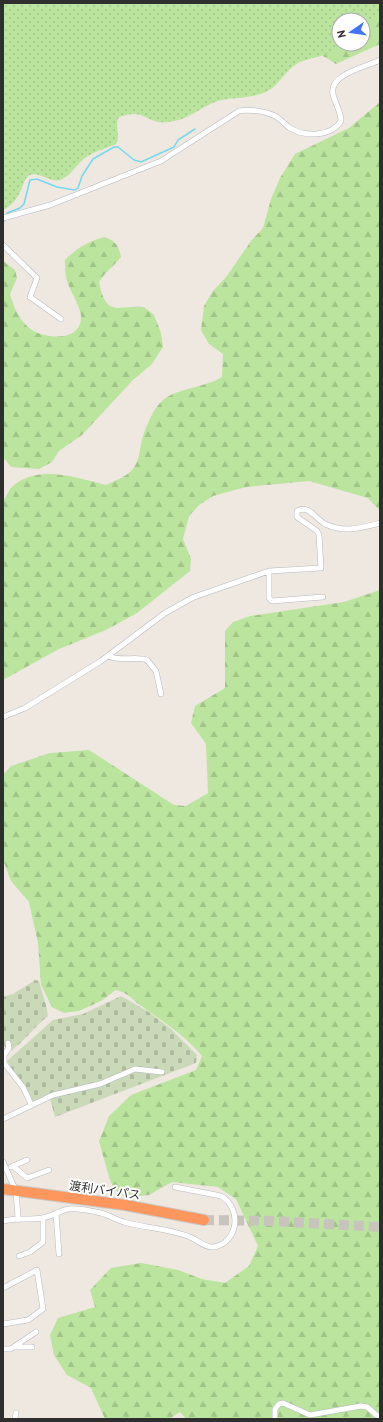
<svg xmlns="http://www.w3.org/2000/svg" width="383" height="1422" viewBox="0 0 383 1422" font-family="'PT Sans','Noto Sans JP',sans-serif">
	<defs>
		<pattern id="forest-firs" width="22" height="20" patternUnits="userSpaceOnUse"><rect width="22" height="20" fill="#bbe49e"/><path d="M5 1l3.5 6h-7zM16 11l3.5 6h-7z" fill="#a1c488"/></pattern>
		<pattern id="cemetery-stones" width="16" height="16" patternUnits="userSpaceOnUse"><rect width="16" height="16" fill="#cad9b8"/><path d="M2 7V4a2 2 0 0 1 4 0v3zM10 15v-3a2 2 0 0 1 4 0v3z" fill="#aebb9e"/></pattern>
		<pattern id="garden-dots" width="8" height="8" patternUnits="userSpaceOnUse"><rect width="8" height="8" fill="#bbe49e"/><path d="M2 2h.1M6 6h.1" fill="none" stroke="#a1c488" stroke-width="1.8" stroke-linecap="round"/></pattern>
	</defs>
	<rect width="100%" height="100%" fill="#efe8e1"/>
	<path fill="url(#forest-firs)" d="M380,3V44L336,64L323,56L329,36L339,44H363V20Z
		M380,102V511L368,498L309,481L246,487L213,496L199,505L189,516L183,539L191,559L190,571L137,613L106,630L59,649L3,680V500C7,497 8,491 11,488C36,463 77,478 106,485C114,481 126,477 132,470C139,462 139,454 141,444C144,431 152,410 162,401C175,388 205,388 222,377L223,354L209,344L201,330L204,306L213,291L227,276L251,241L263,228L271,199L280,178L295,154L349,128Z
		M104,237C115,240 119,246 121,257C113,267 105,272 99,282C106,318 117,305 144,307L154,315L161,333L163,347L152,364L133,380L82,435L59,451L52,462L39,469L11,467L3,457V261L15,270L17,278L10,294C14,308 19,321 32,330C46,339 80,342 81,318C82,309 70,291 67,281C65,275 65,267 65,260C77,248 87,242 104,237Z
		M380,590V1419H186L180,1412L169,1419H105L91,1388L67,1375L54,1355L50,1335L58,1318L95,1307L90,1290L111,1268L141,1263L178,1270L202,1279L225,1283L249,1266L258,1246L236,1199L218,1187L172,1182L149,1195L129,1197L121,1195L114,1189L109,1177L99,1141L109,1116L131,1095L196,1070L202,1056C185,1035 162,1021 140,1005C129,997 130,994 116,990L101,1001L79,1011L64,1013L52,1007L41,985L38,943L29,902L11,881L3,860V775L11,766L50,753L89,750L174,805L186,806L208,793L206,744L191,723L195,706L225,688V631L233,622L250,616L344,602Z"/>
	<path fill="url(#cemetery-stones)" d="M35,980L39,981L46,1005L48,1016C34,1027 23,1043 9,1052L3,1044V997L13,994Z
		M121,996L149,1012L171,1029L197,1055L196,1063L55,1117L49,1095L32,1101L7,1061L53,1020L83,1014Z"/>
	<path fill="url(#garden-dots)" d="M3,3H380V11L363,27V20H339V44H345C333,56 315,56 300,62C285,69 279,88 263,93C249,99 230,97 215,102C198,109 188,120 168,122C146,125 146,107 119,117C114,126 121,136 116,144C107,148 96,151 88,156C77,162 72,176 60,180C49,183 40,171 30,175C21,178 24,200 3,210Z"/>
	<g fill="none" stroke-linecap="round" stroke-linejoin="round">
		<path stroke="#76d8ef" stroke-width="1.5" d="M7,215V213L20,208L24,204L30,180L37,179L57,187L75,190L78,188L82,176L93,159L114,147H118L134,160L141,162L174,147L178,140L195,129
			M3,222L6,219"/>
		<path stroke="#c8c3bd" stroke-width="10" stroke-dasharray="10 5" stroke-linecap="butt" d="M204,1220L273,1221L380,1227"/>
		<defs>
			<path id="street" d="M3,218L50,205L161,161L239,111C249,109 265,111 275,116C281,119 285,125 290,128C305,137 331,137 341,121C341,111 335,104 333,94C329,74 366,67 380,60
				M3,245L37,278L30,297L61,319
				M269,571V598L272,601L323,597
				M108,656C122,662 134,656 147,660L156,671L161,694
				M3,717L25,708L101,661L165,613L194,597L269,571L321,568L319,535L317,531L297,517V511C308,504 316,519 325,524C344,533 361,528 380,523
				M8,1043L9,1048L4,1055V1063L23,1087L31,1104
				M3,1119L53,1095L100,1084L135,1069L162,1072
				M3,1162L16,1191L18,1218
				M13,1166L27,1178L49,1170
				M11,1167L27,1160
				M56,1213L59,1254
				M3,1221C17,1218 29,1220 42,1218C51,1217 59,1211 68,1209C77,1208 92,1211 101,1213C109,1215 116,1220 124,1222C144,1228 174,1229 192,1238C199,1241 205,1248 214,1247C239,1242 242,1208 221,1196L175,1187
				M19,1256L30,1252L43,1242V1218
				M3,1288L37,1270L43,1309L28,1320L3,1324
				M15,1346L36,1332
				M3,1349H10L14,1347H32
				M15,1419L16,1413
				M275,1419V1409L279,1404L283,1403L310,1415L361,1406L367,1407L380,1418"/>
			<path id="highway" d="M3,1189L125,1205L204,1220"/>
		</defs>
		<use href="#street" stroke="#b4b8c1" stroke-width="6"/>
		<use href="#highway" stroke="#c9c9c9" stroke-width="12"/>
		<use href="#street" stroke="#fff" stroke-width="5"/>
		<use href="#highway" stroke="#fe975d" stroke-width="10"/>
	</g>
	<g text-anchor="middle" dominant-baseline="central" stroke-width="4" stroke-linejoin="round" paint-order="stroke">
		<g font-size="12" fill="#2e2e2e" stroke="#fff">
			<text transform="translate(105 1190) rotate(8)">渡利バイパス</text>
		</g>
	</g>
	<rect width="383" height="1422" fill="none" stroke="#2e2e2e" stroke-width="8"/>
	<g transform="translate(351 32) rotate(257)"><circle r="19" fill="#ffffff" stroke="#ababab"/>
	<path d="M0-3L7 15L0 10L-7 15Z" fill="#4373fa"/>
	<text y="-6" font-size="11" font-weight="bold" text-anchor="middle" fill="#2e2e2e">N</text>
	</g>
</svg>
